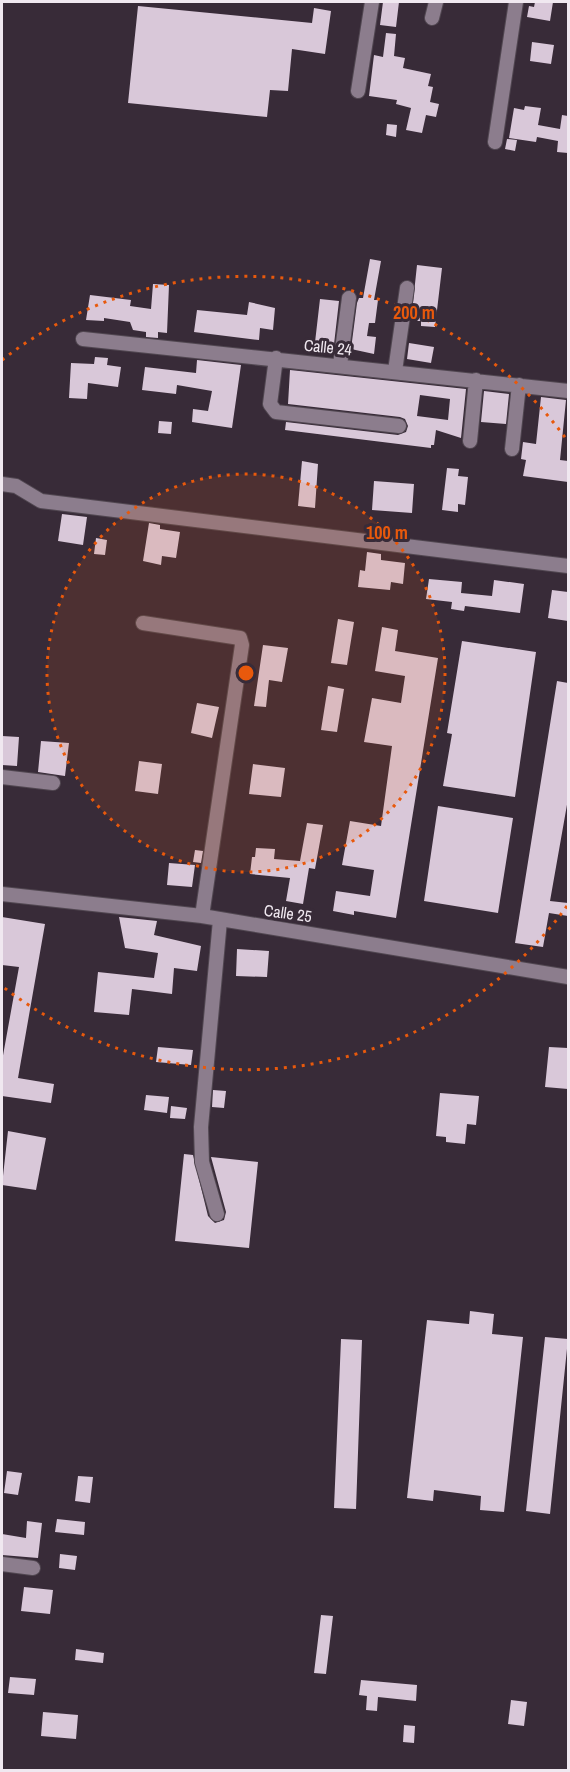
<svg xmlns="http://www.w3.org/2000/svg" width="570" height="1772" viewBox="0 0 570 1772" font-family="'Archivo Narrow',sans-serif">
	<rect width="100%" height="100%" fill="#382b38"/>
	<path fill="#d9c8d9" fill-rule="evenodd" d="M383,2H399L396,27L380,25Z
		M535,2H553L550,21L527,17L529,6L534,7Z
		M138,6L312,23L314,8L331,11L325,54L292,49L288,91L270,90L267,117L128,103Z
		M386,33L396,34L394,56L405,58L403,68L431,74L428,86L433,87L430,102L439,104L436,117L426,115L422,133L406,130L411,108L396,104L397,100L369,96L374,55L383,57Z
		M532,42L554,45L551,64L530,61Z
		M525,106L541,108L538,125L560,129L562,115L568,116V153L557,152L558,141L537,137L536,142L509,138L514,108L524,110Z
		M387,124L397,125L396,137L386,135Z
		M507,139L517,140L515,151L505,149Z
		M370,259L381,261L374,300H378L375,323H369L367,336L376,337L374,354L351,349L357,303L359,298H363Z
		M417,265L442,268L435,327L421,326V321H411Z
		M153,284L169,285L167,333L158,332V338L146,337V332L133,330L130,322L104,318V321L86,320L90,295L131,300L130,306L151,309Z
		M320,299L339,301L333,353L314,351Z
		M249,302L275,308L273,330L260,328L259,340L194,332L197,310L247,315Z
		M409,343L434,347L431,363L407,359Z
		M95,357L108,358L107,365L121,367L118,387L88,383L87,399L69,398L71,363L94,364Z
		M197,360L241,365L232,428L192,422L193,409L208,411L212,391L177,385L176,394L142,390L145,367L196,373Z
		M290,370L466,389L461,438L436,430L434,445H431V448L285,430L286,422L398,435L406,432L408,426L405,419L400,417L288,404ZM420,395L450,399L448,420L417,416Z
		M484,391L509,394L506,424L481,422Z
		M541,397L566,400L560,460L568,461V482L523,476L526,460L521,459L523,442L536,444Z
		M159,421L172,422L171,434L158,433Z
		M302,461L318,464L315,508L298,506Z
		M447,468L459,469L458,476L468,477L465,505L458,504V512L442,510Z
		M374,481L414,484L412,513L372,510Z
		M62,514L87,517L83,545L58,541Z
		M149,523L160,525V529L180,532L176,558L162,556L161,565L143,561Z
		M96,538L107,540L105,555L94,554Z
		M367,552L381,554V560L405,563L403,584L391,582L390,590L358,587L360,570L365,571Z
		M429,579L462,582L461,593L492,596L494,580L524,584L520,613L465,606L464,611L451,609L452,602L426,599Z
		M552,590L568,592V621L548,618Z
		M338,619L354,622L347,665L331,663Z
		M382,627L398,630L395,651L438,658L396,918L354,911V915L333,911L336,891L370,896L374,870L342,865L350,821L381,826L392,746L364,742L372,698L401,703L405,676L375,671Z
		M462,641L536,652L515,797L443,786L452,734L447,733Z
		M263,645L288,648L282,682L269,680L266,707L254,706Z
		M557,681L568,683V799L550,901L568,903V916L549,913L543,947L515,943Z
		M328,686L344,689L337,732L321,730Z
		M197,703L219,707L212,738L191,733Z
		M2,736L19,737L17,766L2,765Z
		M41,741L69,743L65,776L38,772Z
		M139,761L162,764L158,794L135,791Z
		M253,764L285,768L281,797L249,794Z
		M438,806L513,818L498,913L424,901Z
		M307,823L323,825L315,869L309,868L303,904L286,901L290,878L250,874L252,857H255L256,848L275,849L274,859L300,861Z
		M195,850L203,851L201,863L193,862Z
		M169,863L195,865L192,887L167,885Z
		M2,917L45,924L18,1078L54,1084L51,1103L2,1096V1061L19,967L2,965Z
		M119,917L157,921L154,935L201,946L197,971L174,968L172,994L132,989L129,1015L94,1012L98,972L154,978L158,953L125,948Z
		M237,949L269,951L267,977L236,976Z
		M158,1047L193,1050L191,1065L156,1062Z
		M549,1047L568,1048V1089L545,1087Z
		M213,1090L226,1091L224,1108L212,1107Z
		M440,1093L479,1096L476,1125L467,1124L465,1144L446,1142V1137L436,1136Z
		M146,1095L169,1097L167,1113L144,1110Z
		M171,1106L187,1108L185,1119L170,1118Z
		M8,1131L46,1138L36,1190L2,1185Z
		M184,1154L193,1155L208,1216L215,1223L224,1220L226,1212L211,1157L258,1162L249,1248L175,1241Z
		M470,1311L494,1314L492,1334L523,1337L504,1512L480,1510L481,1496L434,1490L433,1501L407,1498L427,1320L469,1324Z
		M545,1337L568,1339L550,1514L526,1511Z
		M341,1339L362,1340L356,1509L334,1508Z
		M7,1471L22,1473L18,1495L4,1493Z
		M78,1476L93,1477L90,1503L75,1501Z
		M57,1519L85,1522L84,1535L55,1532Z
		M27,1521L42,1523L38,1558L2,1555V1534L26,1538Z
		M60,1554L77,1556L75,1570L59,1568Z
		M24,1587L53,1590L50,1614L21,1611Z
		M321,1615L333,1616L326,1674L314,1673Z
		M76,1649L104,1653L103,1663L75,1660Z
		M10,1677L36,1679L34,1695L8,1693Z
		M361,1680L417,1685L416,1701L378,1697L377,1711L366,1710L367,1696L359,1695Z
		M511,1700L527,1702L524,1726L508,1724Z
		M43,1712L78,1715L76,1739L41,1736Z
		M404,1725L415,1726L414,1743L403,1742Z"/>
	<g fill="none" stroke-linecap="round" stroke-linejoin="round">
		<defs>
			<path id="street" d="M432,18L436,2
				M358,91L372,2
				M495,142L516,2
				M83,339L568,391
				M276,358L270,404L276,412L399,426
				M340,365L349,298
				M395,371L407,288
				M470,441L476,380
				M512,449L519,385
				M2,484L16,486L41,501L568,566
				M143,623L240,638L242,645L202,916
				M2,777L53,783
				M2,894L202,916L568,977
				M217,1214L202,1162L201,1127L220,920
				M2,1564L33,1568"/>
		</defs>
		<use href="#street" stroke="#514751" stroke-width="16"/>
		<use href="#street" stroke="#8c7d8d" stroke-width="14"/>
	</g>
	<circle cx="246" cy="673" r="199" fill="#e8590c" fill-opacity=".12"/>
	<g fill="none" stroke="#e8590c" stroke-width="3" stroke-dasharray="3 6">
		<circle cx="246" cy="673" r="199"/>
		<path d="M567 906A397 397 0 0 1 2 986M2 360A397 397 0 0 1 567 440"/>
	</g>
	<g text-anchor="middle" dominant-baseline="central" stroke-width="6" stroke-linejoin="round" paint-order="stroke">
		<g font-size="16" fill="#f0e8f0" stroke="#382b38">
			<text transform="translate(328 347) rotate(6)">Calle 24</text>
			<text transform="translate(288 913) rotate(8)">Calle 25</text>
		</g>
	</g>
	<circle cx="246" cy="673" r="9" fill="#e8590c" stroke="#382b38" stroke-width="3"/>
	<g font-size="18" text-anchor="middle" font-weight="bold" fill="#e8590c" stroke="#382b38" stroke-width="6" stroke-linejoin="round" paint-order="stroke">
		<text x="414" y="319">200 m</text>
		<text x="387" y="539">100 m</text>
	</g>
	<rect width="570" height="1772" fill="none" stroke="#f0e8f0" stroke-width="6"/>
</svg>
